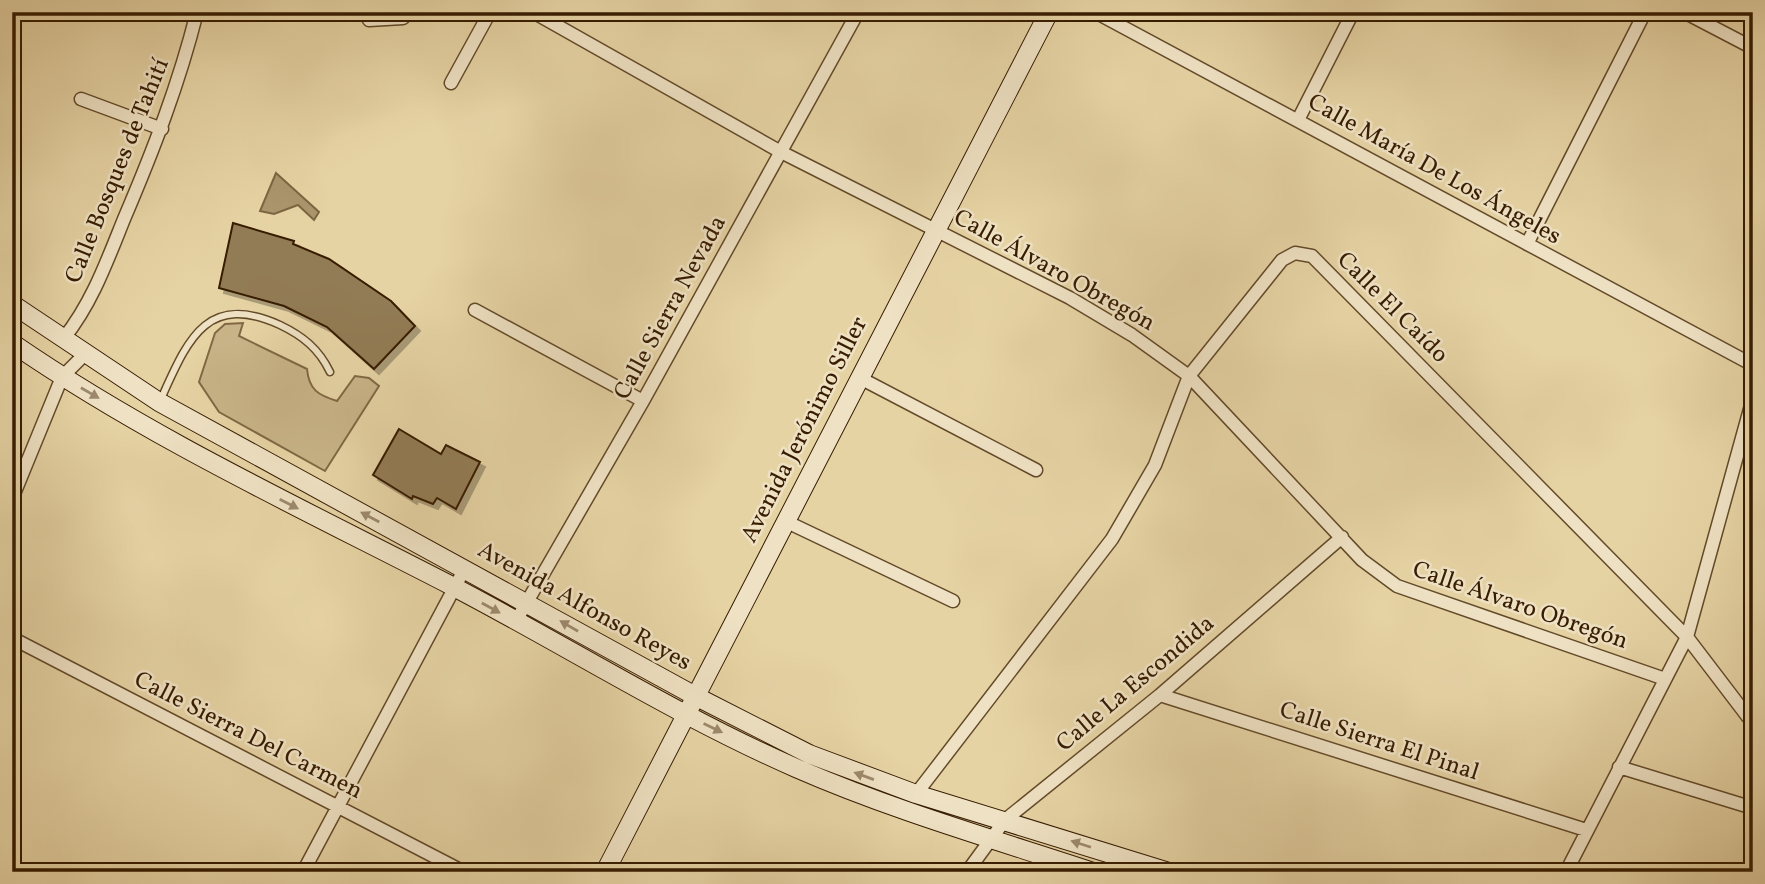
<svg xmlns="http://www.w3.org/2000/svg" width="1765" height="884" viewBox="0 0 1765 884" font-family="Vollkorn,serif">
	<defs>
		<filter id="shadow"><feDropShadow dx="5" dy="5" stdDeviation="0" flood-color="#0004"/></filter>
	</defs>
	<rect width="100%" height="100%" fill="#e6d3a4"/>
	<filter id="stains"><feTurbulence type="fractalNoise" baseFrequency=".00286" numOctaves="4"/><feColorMatrix values="0 0 0 0 .2 0 0 0 0 .09 0 0 0 0 .02 0 0 0 .5 -.17"/></filter>
	<radialGradient id="worn" r=".72"><stop offset=".6" stop-color="#630" stop-opacity="0"/><stop offset="1" stop-color="#630" stop-opacity=".3"/></radialGradient>
	<path fill="#c8b488" stroke="#806844" stroke-width="2" d="M243,323L239,336L307,369C309,390 318,395 337,401L355,376L369,378L379,386L325,471L219,412L199,382L215,333L225,324Z"/>
	<path fill="#aa956c" stroke="#7c6541" stroke-width="2" d="M276,173L319,212L314,220L298,205L274,214L260,211Z"/>
	<path fill="#927b55" stroke="#371c00" stroke-width="2" filter="url(#shadow)" d="M233,223L294,241L293,244L329,259L391,301L415,326L374,369L327,327L284,306L219,288Z
		M399,429L441,454L446,445L480,462L456,509L437,498L433,504L413,496L412,499L373,475Z"/>
	<g fill="none" stroke-linecap="round" stroke-linejoin="round">
		<defs>
			<path id="lane" d="M160,401C187,342 205,291 280,325C303,336 319,349 330,372"/>
			<path id="street" d="M533,12L781,152L1070,298L1132,335L1189,376L1362,560L1397,586L1665,679
				M1095,12L1753,365
				M1684,12L1753,48
				M369,20L403,18L409,12
				M451,83L490,12
				M81,99L162,129
				M1298,120L1353,12
				M1527,244L1645,12
				M475,310L643,401
				M64,338C92,303 107,261 124,219C153,151 179,84 197,12
				M860,378L1036,470
				M12,499L62,377L86,353
				M785,521L953,601
				M516,621L643,401L858,12
				M12,638L464,872
				M1160,695L1586,830
				M1619,767L1753,808
				M916,794L1112,539L1155,465L1189,376L1282,260L1295,253L1312,256L1687,637L1748,717
				M303,872L465,568
				M967,872L1005,820L1160,695L1342,537
				M1566,872L1687,637L1753,398"/>
			<path id="secondary" d="M12,304L159,402L697,697L809,754L916,794L1169,872
				M12,343C150,438 303,509 452,586C567,646 677,716 796,768C892,810 993,839 1093,872
				M605,872L1049,12"/>
		</defs>
		<use href="#lane" stroke="#634a29" stroke-width="9"/>
		<use href="#street" stroke="#634a29" stroke-width="15"/>
		<use href="#secondary" stroke="#371c00" stroke-width="20"/>
		<use href="#lane" stroke="#efe2c4" stroke-width="6"/>
		<use href="#street" stroke="#efe2c4" stroke-width="12"/>
		<use href="#secondary" stroke="#efe2c4" stroke-width="18"/>
	</g>
	<defs><path id="oneway-solid" d="M-6-.8H1V-3.2L6.5 0L1 3.2V.8H-6Z" transform="scale(1.75)"/></defs>
	<g fill="#9c896c">
		<use href="#oneway-solid" transform="translate(90 393) rotate(30)"/>
		<use href="#oneway-solid" transform="translate(289 504) rotate(27)"/>
		<use href="#oneway-solid" transform="translate(370 517) rotate(-152)"/>
		<use href="#oneway-solid" transform="translate(491 608) rotate(29)"/>
		<use href="#oneway-solid" transform="translate(569 626) rotate(-150)"/>
		<use href="#oneway-solid" transform="translate(713 728) rotate(26)"/>
		<use href="#oneway-solid" transform="translate(864 776) rotate(-160)"/>
		<use href="#oneway-solid" transform="translate(1081 844) rotate(-162)"/>
	</g>
	<g text-anchor="middle" dominant-baseline="central" stroke-width="5" stroke-linejoin="round" paint-order="stroke">
		<g font-size="24" fill="#371c00" stroke="#efe2c4">
			<text transform="translate(1434 170) rotate(29)">Calle María De Los Ángeles</text>
			<text transform="translate(118 171) rotate(-68)">Calle Bosques de Tahití</text>
			<text transform="translate(1054 271) rotate(29)">Calle Álvaro Obregón</text>
			<text transform="translate(671 308) rotate(-61)">Calle Sierra Nevada</text>
			<text transform="translate(1392 308) rotate(45)">Calle El Caído</text>
			<text transform="translate(805 430) rotate(-63)">Avenida Jerónimo Siller</text>
			<text transform="translate(1520 606) rotate(19)">Calle Álvaro Obregón</text>
			<text transform="translate(584 607) rotate(29)">Avenida Alfonso Reyes</text>
			<text transform="translate(1136 684) rotate(-40)">Calle La Escondida</text>
			<text transform="translate(248 736) rotate(27)">Calle Sierra Del Carmen</text>
			<text transform="translate(1379 742) rotate(18)">Calle Sierra El Pinal</text>
		</g>
	</g>
	<rect width="1765" height="884" fill="none" stroke="#e6d3a4" stroke-width="42"/>
	<rect x="14" y="14" width="1737" height="856" fill="none" stroke="#371c00" stroke-width="3.5"/>
	<rect x="21" y="21" width="1723" height="842" fill="none" stroke="#371c00" stroke-width="2"/>
	<rect width="100%" height="100%" filter="url(#stains)"/>
	<rect width="100%" height="100%" fill="url(#worn)"/>
</svg>
